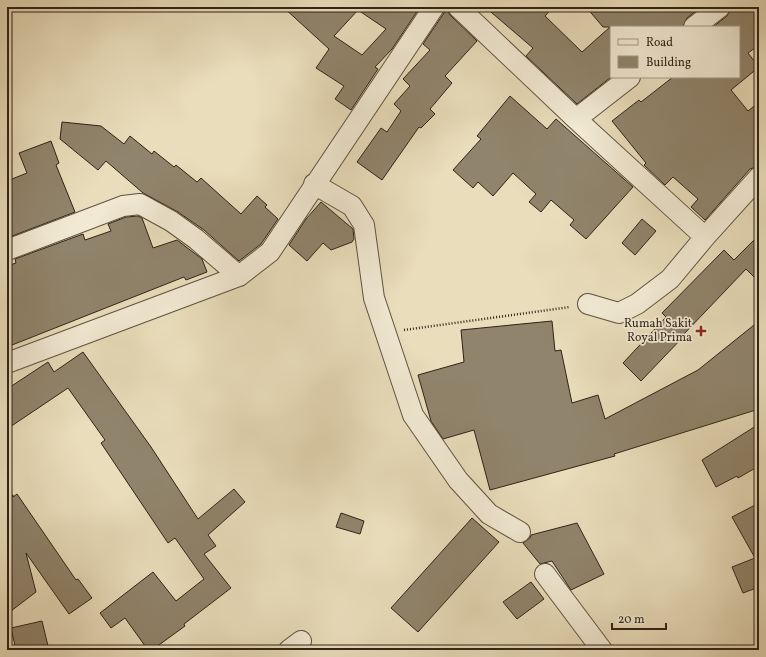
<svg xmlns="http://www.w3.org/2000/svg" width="766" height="657" viewBox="0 0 766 657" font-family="Vollkorn,serif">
	<rect width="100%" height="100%" fill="#e9ddbb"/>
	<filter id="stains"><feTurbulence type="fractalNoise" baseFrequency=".005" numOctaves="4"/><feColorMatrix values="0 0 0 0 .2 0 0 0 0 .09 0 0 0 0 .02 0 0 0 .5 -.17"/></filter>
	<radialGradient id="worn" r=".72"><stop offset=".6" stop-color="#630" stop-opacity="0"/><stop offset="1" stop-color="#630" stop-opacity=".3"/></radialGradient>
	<path fill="#90846c" stroke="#2f2317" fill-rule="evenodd" d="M283,7H420L392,49L375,67L378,69L351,110L335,99L344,86L316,68L329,49ZM358,10L386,29L362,55L334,36Z
		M445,7L450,15L477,41L445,76L452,83L430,109L435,114L421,128L419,127L382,180L357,162L381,128L387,132L401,111L394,104L410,86L403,79L430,50L423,44L444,13Z
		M485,7H553L545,16L582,52L610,27H603L586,7H701L687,18L683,27H611V77L577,104L526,56L533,48Z
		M731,7H759V45L748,53L759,67L731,90L748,111L759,102V166L750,169L705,220L691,207L698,199L673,177L665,185L644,165L646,163L612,121L639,100L641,102L673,77H739V27H713L727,16Z
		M510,96L547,129L556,119L633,187L586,239L570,225L574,220L551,200L541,212L529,202L536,194L513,173L493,196L478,182L473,188L453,170L481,139L477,136Z
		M62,122L101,126L124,144L130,136L152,154L154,151L174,167L176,165L197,182L201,178L241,214L257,196L267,205L265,207L278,219L261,244L239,261L204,230L178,212L143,193L106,161L98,170L60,139Z
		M51,141L59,163L56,165L75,212L7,238V181L27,173L19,153Z
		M321,202L353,229L354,239L352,242L331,250L323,243L307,261L289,245L306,219Z
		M138,216L142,218L153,248L177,240L202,259L207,272L186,280L184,277L7,347V266L16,263L15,259L83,234L85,240L111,231L108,224L126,217Z
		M642,219L656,231L635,255L622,243Z
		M759,235V282L746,269L683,335L684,336L641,381L623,363L666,317L662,313L724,250L734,260Z
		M552,321L555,351L561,350L572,403L598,395L605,419L698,370L759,321V409L614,454L615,456L490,490L474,430L443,439L431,421L418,375L464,362L461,330Z
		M83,352L151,447L198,519L234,489L245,502L208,535L216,546L204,554L231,588L184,624L185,626L152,650H148L125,618L111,628L100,613L153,572L176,601L204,579L175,538L168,543L101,443L105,440L68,388L7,429V389L48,362L54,372Z
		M759,424V466L738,478L737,476L716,487L702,460Z
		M17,494L76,580L78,579L92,598L69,614L26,553L36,592L7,614V496L13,495V497Z
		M759,503V587L743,593L732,567L755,558L732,517Z
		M341,513L364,521L360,534L336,527Z
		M472,518L499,542L418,632L391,608Z
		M577,523L604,574L571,590L552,561L540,564L523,543L530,538L531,535Z
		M531,582L544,599L517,619L503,602Z
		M42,621L49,650H16L11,628Z"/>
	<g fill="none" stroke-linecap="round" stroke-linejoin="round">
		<defs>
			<path id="minor" d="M458,7L576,119L705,237
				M694,27L720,7
				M576,119L630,77
				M314,184L352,206L364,225L374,298L413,415L458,480L489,514L520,532
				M7,250L123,206L140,204L171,221L196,239L239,276
				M588,304L619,313L637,304L670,279L705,237L759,177
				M7,363L239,276L270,252L434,7
				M545,574L602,650
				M289,650L301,641"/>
		</defs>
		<use href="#minor" stroke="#5e5240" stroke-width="22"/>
		<path stroke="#2f2317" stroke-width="2.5" stroke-dasharray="1 2" stroke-linecap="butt" d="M404,330L570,307"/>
		<use href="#minor" stroke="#f1e9d3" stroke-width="20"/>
	</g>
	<path fill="#8f2418" stroke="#f1e9d3" stroke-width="1.5" d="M699 325h4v4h4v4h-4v4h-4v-4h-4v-4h4z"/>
	<g text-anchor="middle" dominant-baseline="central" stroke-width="3.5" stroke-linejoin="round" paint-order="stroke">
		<g font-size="12" fill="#2f2317" stroke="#f1e9d3" text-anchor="end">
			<text x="692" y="324">Rumah Sakit<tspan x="692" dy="14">Royal Prima</tspan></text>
		</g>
	</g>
	<rect width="766" height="657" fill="none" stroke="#e9ddbb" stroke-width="24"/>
	<rect x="8" y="8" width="750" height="641" fill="none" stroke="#2f2317" stroke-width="2"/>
	<rect x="12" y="12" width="742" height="633" fill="none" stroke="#2f2317"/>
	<rect x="610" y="26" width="130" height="52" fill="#f1e9d3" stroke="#a39a88"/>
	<rect x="618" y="39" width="20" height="6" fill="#f1e9d3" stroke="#a39a88"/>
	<text x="646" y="46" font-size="12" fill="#2f2317">Road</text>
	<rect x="618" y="56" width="20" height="12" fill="#90846c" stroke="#a39a88"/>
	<text x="646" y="66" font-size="12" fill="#2f2317">Building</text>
	<path d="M612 623v6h54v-6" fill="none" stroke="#2f2317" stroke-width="2"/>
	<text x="618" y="623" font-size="12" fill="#2f2317" stroke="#f1e9d3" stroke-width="3" paint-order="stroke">20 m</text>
	<rect width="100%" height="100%" filter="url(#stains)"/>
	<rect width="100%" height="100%" fill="url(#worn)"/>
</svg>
